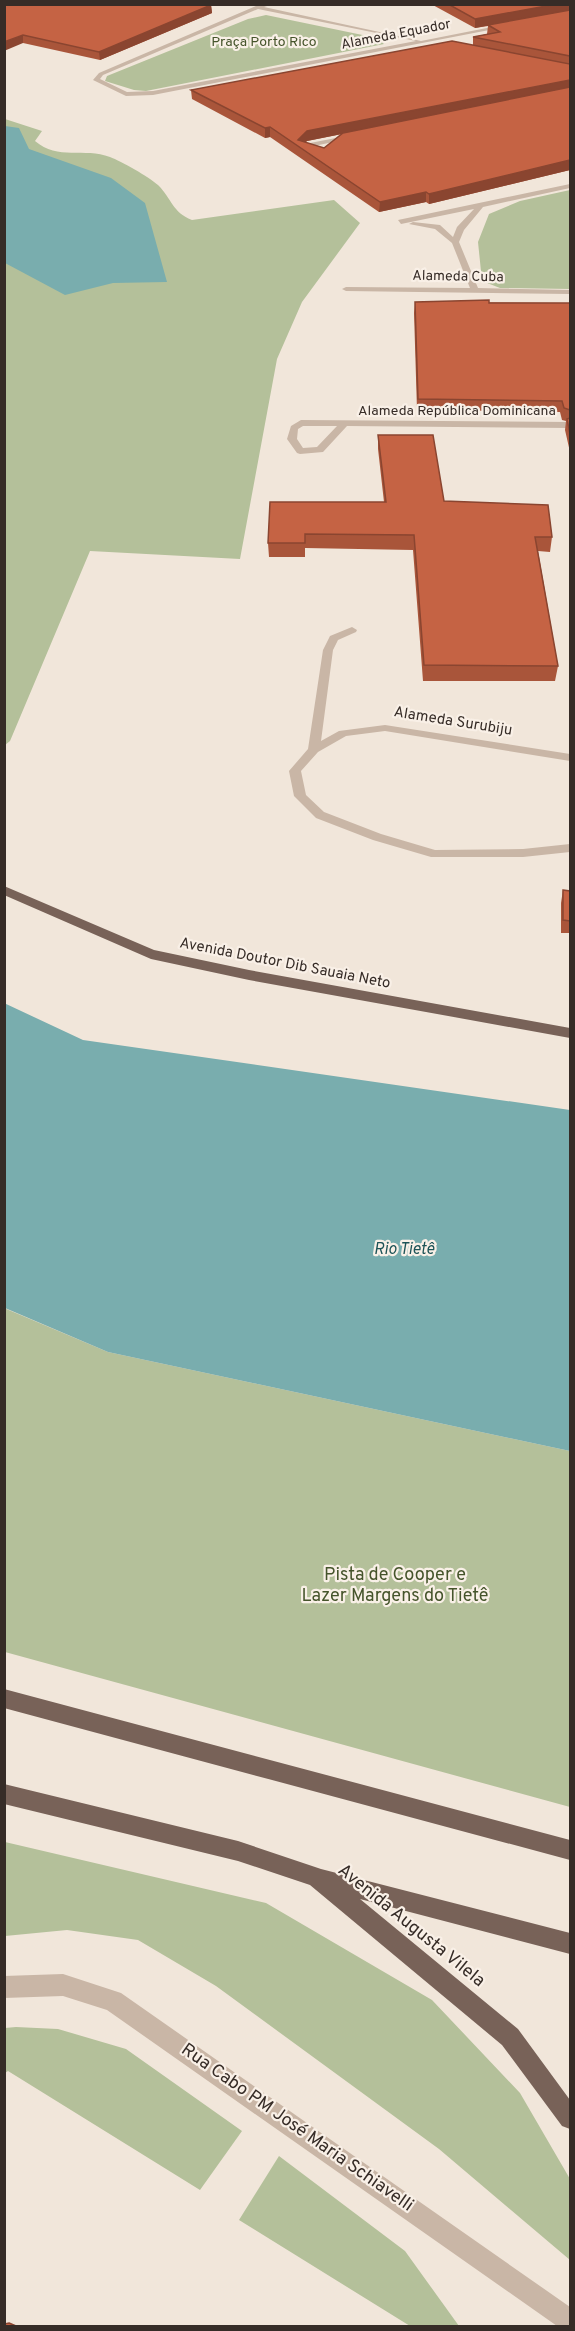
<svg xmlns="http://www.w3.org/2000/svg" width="575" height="2331" viewBox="0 0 575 2331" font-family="Overpass,sans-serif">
	<rect width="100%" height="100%" fill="#f1e6da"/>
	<path fill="#b4c09a" d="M266,15L377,38L384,44L146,91L134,90L105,81L107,76L248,19Z
		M5,119L42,131L35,141C58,161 84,147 110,157C121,161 149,177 158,185C172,199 172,212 192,220L334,200L360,223L302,302L277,359L240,559L90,551L10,741L5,745Z
		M570,190V289L500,288L482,281L478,242L489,214L520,201Z
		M4,1308L108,1352L570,1451V1807L5,1652Z
		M5,1842L266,1903L432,2000L520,2093L570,2179V2260L439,2149L216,1986L138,1940L67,1930L5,1936Z
		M16,2027L58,2029L126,2049L242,2131L200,2190L8,2071L5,2073V2028Z
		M279,2156L405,2251L459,2326H410L239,2220Z"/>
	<path fill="#79adae" d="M5,126L19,128L29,149L111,178L145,203L167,282L113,283L65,295L5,263Z
		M4,1003L83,1040L570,1110V1451L108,1352L5,1308Z"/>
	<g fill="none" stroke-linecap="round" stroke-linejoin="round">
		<path fill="#c9b6a6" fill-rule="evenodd" d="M273,4L264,7L421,41L507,24L510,26L153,95L126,96L93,80L99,73L256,6ZM258,9L416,41L153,91L127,92L100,79L103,75Z
			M351,135L353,138L309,147L307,149L313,152V154L300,150L305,144Z
			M570,184V188L483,207L464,230L459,242L478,288L570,290V294L346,291L342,289L346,287L470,288L452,243L435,229L409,224L413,222L440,225L453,237L457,227L474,209L401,224L398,220Z
			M301,420L570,422V428L347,426L323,452L300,454L297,453L287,439L291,426ZM303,426H337L317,447L303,448L297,439L298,429Z
			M352,627L357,630L356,632L338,640L333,650L321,741L339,731L385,725L570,754V761L385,731L346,736L318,752L301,771L306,795L324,812L381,834L435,850L523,849L570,844V852L523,857H431L373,840L316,818L294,796L289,771L308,749L323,650L330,636Z
			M63,1974L121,1993L570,2307V2326H557L107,2010L63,1996L4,1998V1976Z"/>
		<path fill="#786258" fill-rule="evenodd" d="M4,886L154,950L249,970L570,1028V1038L249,980L151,959L4,895Z
			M4,1689L570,1840V1860L4,1708Z
			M4,1784L238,1841L321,1869L570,1933V1954L360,1899L518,2029L570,2100V2129L562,2126L502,2045L310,1885L238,1861L4,1804Z"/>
	</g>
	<path fill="#a9553a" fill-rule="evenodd" d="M4,4L211,5L212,13L100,60L23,43Z
		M431,4H570V170L429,204L426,202L379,212L270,137L265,138L192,99L191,90L473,45V37L487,34L488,26L475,28ZM342,134L324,148L305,142L307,141Z
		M415,302L570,303V452L565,430L566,421L562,420L560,412L417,410L414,313Z
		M378,435L444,501L552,537L550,552L538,551L558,666L555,681H423L413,550L305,548V557H269L268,543L384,502L378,449Z
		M563,890L570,891V933H561V903Z"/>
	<path fill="#8a4530" d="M557,4H570V10L475,28V19Z
		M211,5L212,13L100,60L99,52Z
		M23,35V43L4,51V42Z
		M570,80V88L307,141L300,148L298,140L307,131Z
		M270,127V137L265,138V128Z
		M570,160V170L429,204V194Z
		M426,192V202L379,212L380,202Z"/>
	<path fill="#c56344" stroke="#8a4530" stroke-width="1.5" d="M4,4H211V5L99,52L23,35L4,42Z
		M448,4H557L475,19Z
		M570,10V56L473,37L500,32L488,25Z
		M452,41L570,64V80L307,131L298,140L324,148L343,133L570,87V160L429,194L426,192L380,202L270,127L265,128L191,90Z
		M489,300V303H570V410L564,408L562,401L418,399L415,302Z
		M570,418V434L567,419Z
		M378,435H433L444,501L548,505L552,537H535L558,666L424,665L414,535L305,534V543H268L270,502H386Z
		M563,890L570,891V921L563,920Z
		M9,2323L16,2326H4V2324Z"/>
	<g text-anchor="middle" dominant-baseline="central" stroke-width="4.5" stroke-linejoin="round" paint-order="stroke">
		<g font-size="14" fill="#362c27" stroke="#f9f0e7">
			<text transform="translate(396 35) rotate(-11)">Alameda Equador</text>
			<text transform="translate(458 277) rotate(1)">Alameda Cuba</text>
			<text x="457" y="411">Alameda República Dominicana</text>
		</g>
		<g font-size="14" fill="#45542b" stroke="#f9f0e7">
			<text x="264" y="42">Praça Porto Rico</text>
		</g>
		<g font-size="15" fill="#362c27" stroke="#f9f0e7">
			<text transform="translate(453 722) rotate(9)">Alameda Surubiju</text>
			<text transform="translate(285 964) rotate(11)">Avenida Doutor Dib Sauaia Neto</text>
		</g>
		<g font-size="16" font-style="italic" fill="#1d5357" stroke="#f9f0e7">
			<text x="404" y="1250">Rio Tietê</text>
		</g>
		<g font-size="18" fill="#45542b" stroke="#f9f0e7">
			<text x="395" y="1575">Pista de Cooper e<tspan x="395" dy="21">Lazer Margens do Tietê</tspan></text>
		</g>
		<g font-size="18" fill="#362c27" stroke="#f9f0e7">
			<text transform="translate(411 1926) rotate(39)">Avenida Augusta Vilela</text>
			<text transform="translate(297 2128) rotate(35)">Rua Cabo PM José Maria Schiavelli</text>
		</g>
	</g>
	<rect width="575" height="2331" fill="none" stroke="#362c27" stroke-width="12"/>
</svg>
